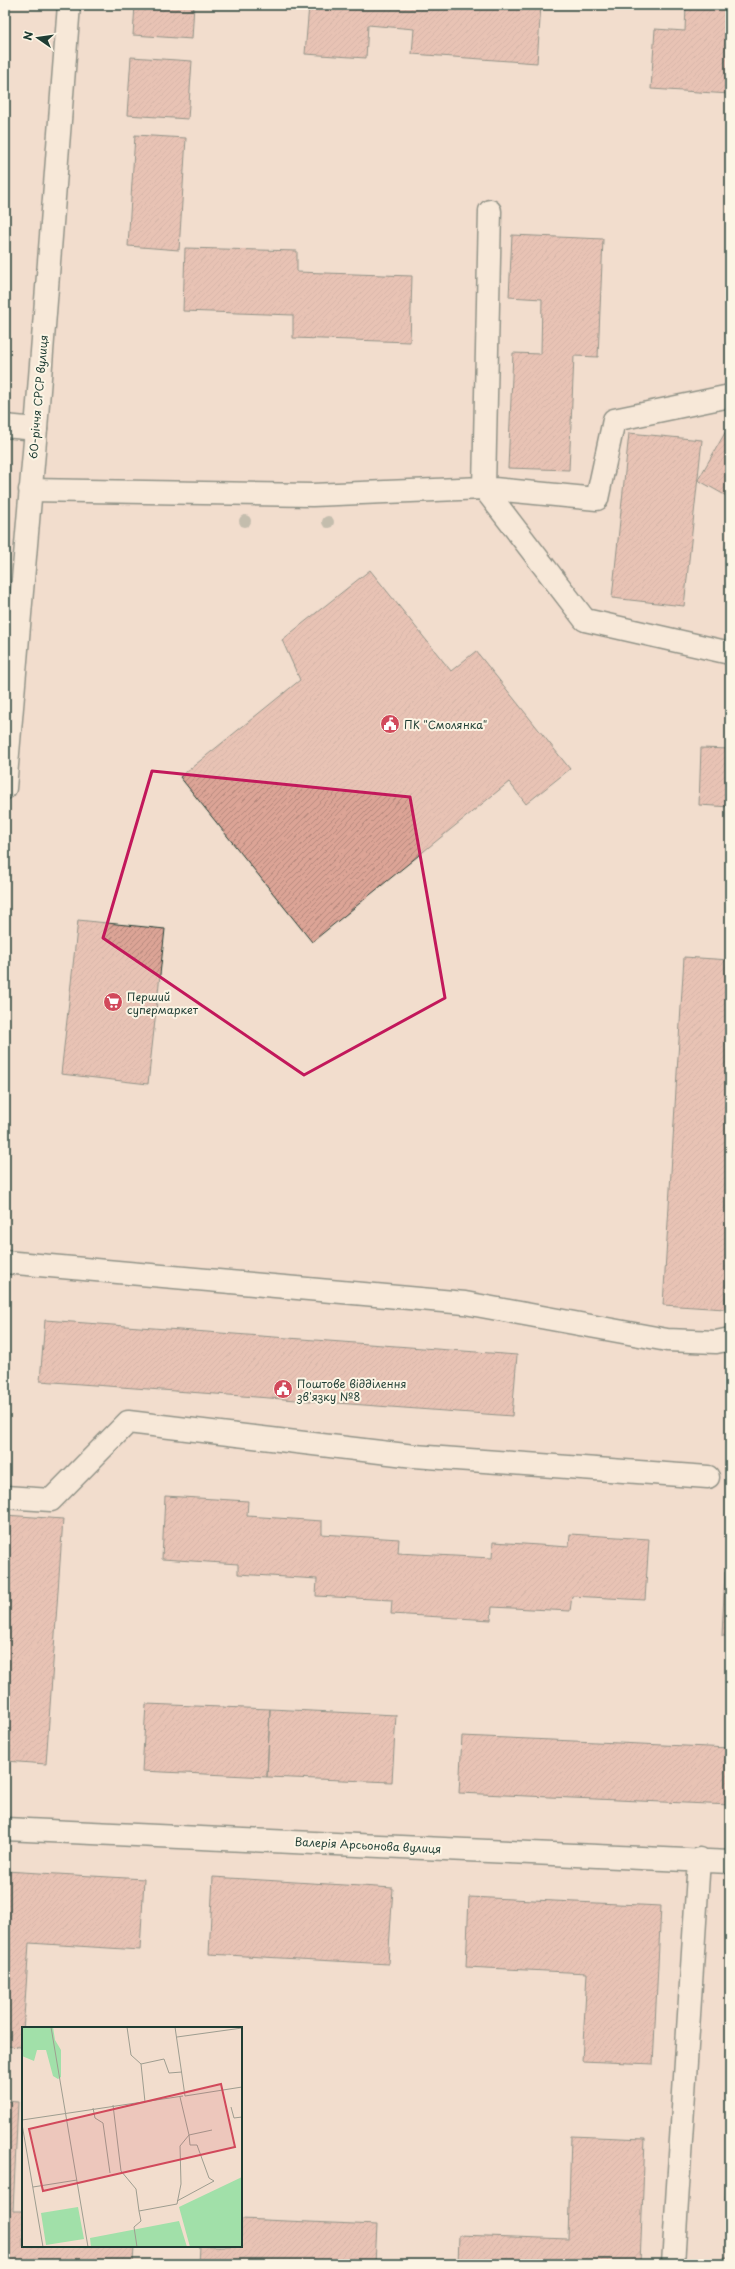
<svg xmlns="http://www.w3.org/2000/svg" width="735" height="2269" viewBox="0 0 735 2269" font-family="'Playpen Sans',sans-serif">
	<defs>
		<pattern id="building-hatch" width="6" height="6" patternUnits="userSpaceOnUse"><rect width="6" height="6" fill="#dca496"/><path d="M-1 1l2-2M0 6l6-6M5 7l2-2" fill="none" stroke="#b2877b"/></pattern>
	</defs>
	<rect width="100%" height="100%" fill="#f2ddcd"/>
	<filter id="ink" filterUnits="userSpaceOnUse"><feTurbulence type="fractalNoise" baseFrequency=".025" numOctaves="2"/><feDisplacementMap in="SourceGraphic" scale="8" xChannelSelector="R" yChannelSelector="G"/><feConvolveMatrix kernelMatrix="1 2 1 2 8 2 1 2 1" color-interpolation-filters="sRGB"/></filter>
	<g filter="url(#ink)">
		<path fill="url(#building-hatch)" stroke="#1f3d34" d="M135,5H194L192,39L133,35Z
			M309,5H541L537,63L412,54L414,29L368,25L366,58L305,54Z
			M686,5H730V94L651,89L655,29L685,31Z
			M131,57L192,61L188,119L127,115Z
			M135,135L186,138L179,250L128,246Z
			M512,235L603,239L598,357L574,356L569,470L508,468L513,353L541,354L542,299L509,297Z
			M185,248L297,251V272L412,276L410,342L293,338V315L183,311Z
			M730,424V498L698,480Z
			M629,433L702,440L684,606L612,598Z
			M370,570L451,671L476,651L570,769L526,804L509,782L312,942L180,777L300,680L282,640Z
			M701,748L730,749V807L699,805Z
			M78,920L165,929L148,1084L61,1074Z
			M684,957L730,960V1218L725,1309L663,1305Z
			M45,1320L517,1355L512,1416L40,1381Z
			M165,1496L248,1501L247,1516L322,1521V1534L399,1539L398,1553L492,1558L493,1542L569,1547L570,1534L649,1539L645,1600L572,1596L570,1611L492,1607L491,1620L391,1614L392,1600L316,1596L317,1579L238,1574V1564L162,1559Z
			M5,1515L63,1519L46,1764L5,1761Z
			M725,1572L730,1573V1636H722Z
			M146,1704L270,1709L267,1777L142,1771Z
			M270,1709L396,1715L392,1782L267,1777Z
			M462,1736L730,1748V1805L459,1793Z
			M5,1871L144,1879L140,1950L29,1943L22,2047L5,2046Z
			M213,1877L393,1888L388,1964L209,1954Z
			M469,1897L661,1906L653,2064L582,2061L587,1973L466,1967Z
			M730,2097V2200H725Z
			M5,2101L18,2102L13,2211H23V2246H134L133,2264H5Z
			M571,2136L645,2139L640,2264H458L459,2235L568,2239Z
			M241,2219L377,2225L375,2264H199L200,2246H241Z
			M724,2257H730V2264H724Z"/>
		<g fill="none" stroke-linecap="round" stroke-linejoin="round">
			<defs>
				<path id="minor" d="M490,211L484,488L597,499L614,420L730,396
					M30,490L312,495L484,488L585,620L730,653
					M5,788L36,429
					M5,1262L465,1303L667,1340L716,1342L730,1339
					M5,1497L51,1500L128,1422L414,1456L708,1477
					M5,1829L730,1862
					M673,2264L699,1859"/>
				<path id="major" d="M5,426L36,429L69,5"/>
			</defs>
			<use href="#minor" stroke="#1f3d34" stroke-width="25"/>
			<use href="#major" stroke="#1f3d34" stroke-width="25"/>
			<use href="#minor" stroke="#fcf5e5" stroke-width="22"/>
			<use href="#major" stroke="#fcf5e5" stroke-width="22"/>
		</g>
		<g fill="#8c9786">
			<circle cx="245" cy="521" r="6"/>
			<circle cx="328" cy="522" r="6"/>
		</g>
	</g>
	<path d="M0 0H735V2269H0ZM152,771L410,797L445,998L304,1075L103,938Z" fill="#f2ddcd" fill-opacity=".55" fill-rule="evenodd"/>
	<path fill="none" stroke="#c2185b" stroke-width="3" stroke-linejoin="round" d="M152,771L410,797L445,998L304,1075L103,938Z"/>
	<defs>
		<symbol id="civic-disc" viewBox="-11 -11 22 22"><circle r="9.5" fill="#d1495b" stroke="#fcf5e5"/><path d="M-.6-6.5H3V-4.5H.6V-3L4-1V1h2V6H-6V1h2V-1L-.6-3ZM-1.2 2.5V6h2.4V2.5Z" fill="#fff"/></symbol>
		<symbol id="supermarket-disc" viewBox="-11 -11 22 22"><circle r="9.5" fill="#d1495b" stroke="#fcf5e5"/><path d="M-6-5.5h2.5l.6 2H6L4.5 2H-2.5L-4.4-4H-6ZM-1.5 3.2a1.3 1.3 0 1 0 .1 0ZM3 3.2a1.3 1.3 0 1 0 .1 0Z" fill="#fff"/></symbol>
	</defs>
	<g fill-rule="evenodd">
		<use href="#civic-disc" x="379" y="713" width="22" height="22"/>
		<use href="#supermarket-disc" x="102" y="991" width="22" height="22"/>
		<use href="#civic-disc" x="272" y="1378" width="22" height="22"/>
	</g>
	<g text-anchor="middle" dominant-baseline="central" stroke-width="4" stroke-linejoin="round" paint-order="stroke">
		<g font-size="11" fill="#1f3d34" stroke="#fcf5e5">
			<text transform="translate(38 397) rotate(-85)">60-річчя СРСР вулиця</text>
			<text transform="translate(368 1845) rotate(3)">Валерія Арсьонова вулиця</text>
		</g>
		<g font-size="11" fill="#1f3d34" stroke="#fcf5e5" text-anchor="start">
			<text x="404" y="724">ПК "Смолянка"</text>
			<text x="127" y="996">Перший<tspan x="127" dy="13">супермаркет</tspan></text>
			<text x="297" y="1383">Поштове відділення<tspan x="297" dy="13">зв'язку №8</tspan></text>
		</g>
	</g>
	<g transform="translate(22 2027)">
		<rect width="220" height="220" fill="#f2ddcd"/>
		<path d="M0,0H31L33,13L39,23V50L36,52L31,49L24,23H15L12,34L0,29Z" fill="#a1e0a9"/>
		<path d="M220,150V220H168L157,180ZM56,180L62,212L24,218L19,186ZM157,194L165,220H69L68,211Z" fill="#a1e0a9"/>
		<path fill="none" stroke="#9e9d90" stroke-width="1" d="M29,0L66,220M105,0L109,28L119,37M153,0L163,69L220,60M155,10L220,1M123,75L119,37L142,32L147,46L160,45M91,78L99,144L114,162L117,184M209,80L212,91L220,90M71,81L73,91L81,96L88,146M0,93L161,69M0,97L21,220M11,160L55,153M155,174L192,154L187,151L175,118H168L167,108L190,103M115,220L112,200L119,194L117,184L155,177L159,157L158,119L167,108L158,70"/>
		<path fill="#d1495b" fill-opacity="0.15" stroke="#d1495b" stroke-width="2" d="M199,57L213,120L21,164L7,102Z"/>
		<rect width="220" height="220" fill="none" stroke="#1f3d34" stroke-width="2"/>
	</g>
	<rect width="735" height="2269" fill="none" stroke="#fcf5e5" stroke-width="20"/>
	<rect x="10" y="10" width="715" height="2249" fill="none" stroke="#1f3d34" stroke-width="1.5" filter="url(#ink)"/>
	<g transform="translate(38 38) rotate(283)" stroke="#fcf5e5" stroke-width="3" paint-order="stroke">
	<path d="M0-3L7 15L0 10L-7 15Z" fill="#1f3d34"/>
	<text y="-6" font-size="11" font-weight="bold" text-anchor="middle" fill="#1f3d34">N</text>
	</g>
</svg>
